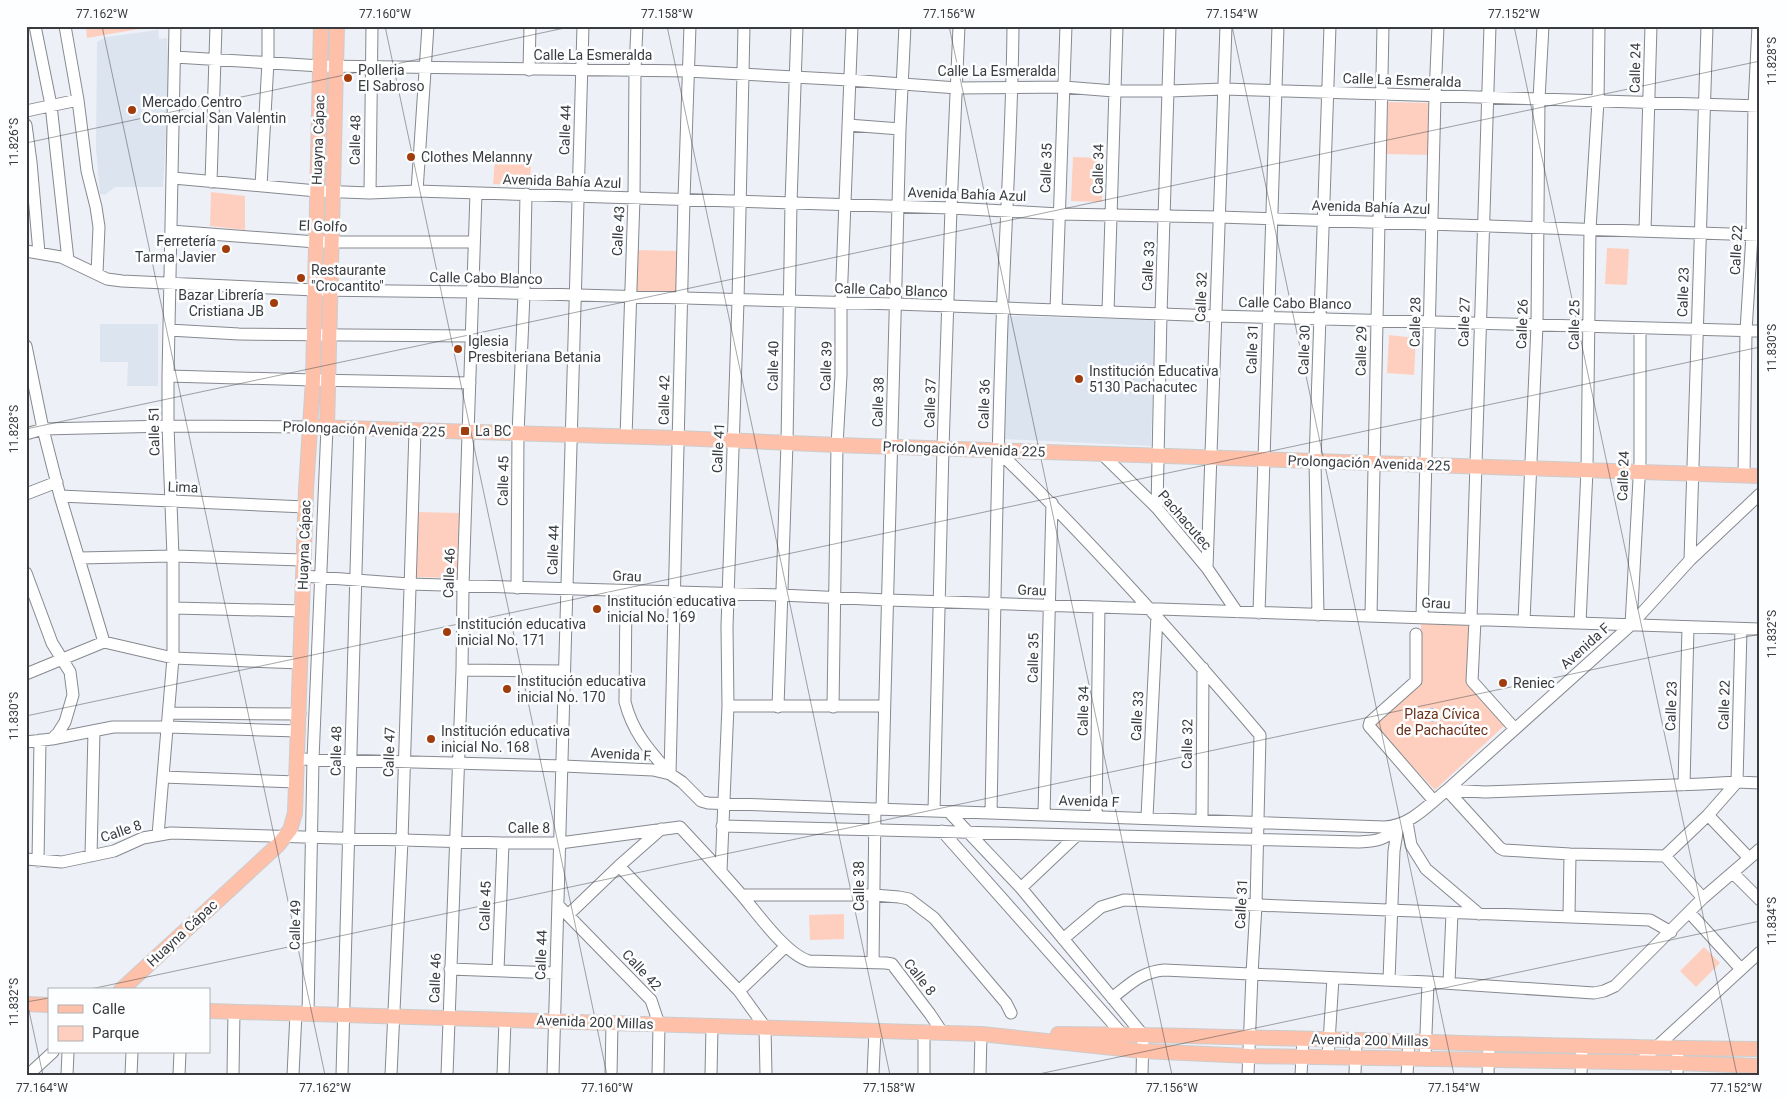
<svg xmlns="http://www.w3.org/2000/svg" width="1786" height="1101" viewBox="0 0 1786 1101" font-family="Roboto,sans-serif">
	<rect width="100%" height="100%" fill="#edf0f7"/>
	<path fill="#dce4f0" d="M158,30L159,39L167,38L170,96L168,104L163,187H115L105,195L100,194L96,149L97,42L106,37Z
		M1007,316L1155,320L1151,446L1004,439Z
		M100,324H158V386H127L128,362H100Z"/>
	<path fill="#fecfbe" d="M86,26H156L87,38Z
		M1388,102L1429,103L1428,155L1386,154Z
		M1073,157L1102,158V202L1071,201Z
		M495,159L531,161L530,186L493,184Z
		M211,192L245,196V230L210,226Z
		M1607,248L1629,249L1627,285L1605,284Z
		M635,250L679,251L678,294L633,292Z
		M1389,335L1416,338L1414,375L1387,373Z
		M417,512L459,513L458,578L413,577Z
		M1421,620L1472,622L1470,683L1507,723L1435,790L1373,725L1420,680Z
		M844,914V939L810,940L809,915Z
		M1704,947L1720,963L1696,987L1680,971Z"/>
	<path fill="#8eb2f4" d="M1425 715a7 7 0 1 1 14 0a7 7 0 1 1-14 0Z"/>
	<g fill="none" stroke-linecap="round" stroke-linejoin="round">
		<defs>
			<path id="minor" d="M35,26L51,105L68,260
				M65,26L78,100L87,171L96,207L99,227L97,273
				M175,57L321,66L688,71L849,80L957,88L1064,87L1114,91H1169L1224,89L1760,106
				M529,70L530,26
				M26,111L78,100
				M26,125L31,162L39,253
				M848,125L900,129
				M173,178L317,191L370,193L417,191L951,208L1059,214L1219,217L1760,235
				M211,182L216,26
				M261,186L268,62V26
				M417,191L428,26
				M370,193L372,26
				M171,231L316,242H474
				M1645,231L1651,26
				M26,251L61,257L107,279L122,281L315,290L473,292L896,304L1216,316L1760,331
				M1056,310L1066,26
				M1108,312L1117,26
				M169,330L239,334L471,336
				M26,346L43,429L60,496L104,642
				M168,376L313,380L470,383
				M26,434L43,429L168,426L310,427
				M626,437L634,198L635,70L637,26
				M997,450C1090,540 1176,637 1260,735L1256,905L1252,974L1248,1075
				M1102,454L1157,508L1207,568L1237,612
				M1744,476L1746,331L1752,235L1754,106L1758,26
				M26,494L57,482
				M60,496L305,507
				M1157,508L1161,314L1170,26
				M79,558L173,556L303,560
				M1690,560L1707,26
				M1207,568L1226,26
				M26,573L52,643L70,672L73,695L65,722L58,733L52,739L26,742
				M303,576L409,584L781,595L887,600L1760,629
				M517,588L518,434L524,294L526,194
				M626,591L625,702C633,733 649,750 670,774
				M173,608L303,611
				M1259,613L1278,26
				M1318,615L1315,461L1330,26
				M1371,616L1383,26
				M1422,618L1435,96L1438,26
				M1471,620L1490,26
				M1475,620L1472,681L1515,729
				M1524,621L1537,325L1539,99L1543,26
				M1580,623L1587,470L1590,229L1598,101L1599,26
				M1631,625L1640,461V328
				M1416,634V681L1370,722L1369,726L1434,801
				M462,670L564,671
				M26,674L104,642L173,658L301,663
				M728,706H884
				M778,707L787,443L791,203L797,26
				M833,707L837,445L841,375V303L852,26
				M169,713L300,714
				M52,739L113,727H167L299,731
				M298,759L563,766L653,770L670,774L682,782L701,801L708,803L1384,827C1410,826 1427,806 1447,790L1631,625L1690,560L1760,494
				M670,774L684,199L690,26
				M163,777L297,782
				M1684,785L1688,627
				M1447,790L1500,848L1504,850L1570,854L1665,856L1708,815L1737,782L1741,629
				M1447,790L1485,792L1702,784L1737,782L1760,783
				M882,809L900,129L905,26
				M934,811L943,448L951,208L959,26
				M949,812L1021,888L1143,1035L1142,1075
				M991,813C994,660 996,507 1001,354C1004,245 1012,136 1013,26
				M1044,814L1052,503
				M1708,815L1749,858
				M1096,816L1099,607
				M1147,817L1157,615
				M1202,820L1203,668
				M1407,822L1411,845L1426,869L1479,914
				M722,826L1359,842C1377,841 1386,840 1398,826
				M661,829L619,866L739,991L765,1027L766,1075
				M942,831L1123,1035
				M158,835L173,658V556L168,426V376L175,26
				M91,856L94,731
				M1665,856L1703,898
				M26,859L62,862L114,851L143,838L171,833L503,843H560L680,827C700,848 720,870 739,892C756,911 785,954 809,961L886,963L892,964L930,1014L942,1032
				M38,861L40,740
				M721,871L728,706L727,627L738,301L744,26
				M1733,873L1760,900
				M1021,888L1076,836
				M742,895H874L899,897L909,899L934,918L1006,1003L1011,1013
				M558,905L651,1000L659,1024L658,1075
				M1689,912L1740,968
				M568,915L619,866
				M1569,916L1570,854
				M1063,939L1101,907L1124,900L1650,920L1671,932
				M873,962L875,809
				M450,969L556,973
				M498,970L503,843
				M1389,980L1394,851L1398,826
				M1449,983L1452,913
				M739,991L786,946
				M1112,998C1130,984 1141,972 1164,970L1428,982L1594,993L1604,991L1615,986L1703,898L1760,849
				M308,1014L313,759L327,427
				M924,1032V1075
				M1328,1058L1333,978
				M1425,1059L1428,982
				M1639,1063L1760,952
				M28,1075L53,1052
				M67,1075L68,1052
				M131,1075L132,1052
				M179,1075L180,1052
				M233,1075L234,1011
				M293,1075L296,1013
				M342,1075L360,428
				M391,1075L402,840L415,430
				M447,1075L462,670L463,586L476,193
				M503,1075L505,1020
				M553,1075L583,26
				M611,1075L612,1023
				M711,1075L712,1026
				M873,1075L875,1030
				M980,1075L981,1034
				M1301,1075L1303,1039
				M1355,1075L1356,1040
				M1407,1075L1409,1040
				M1488,1075L1489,1043
				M1581,1075L1582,1046
				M1677,1075L1678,1048"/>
			<path id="major" d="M310,427L678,438L837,445L1760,476
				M327,427L337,26
				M121,990L278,845L290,830L295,813L306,490L313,380L321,26
				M26,1004L49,1005
				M209,1011L981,1034L1142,1051L1249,1056L1677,1063L1760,1066
				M1058,1034C1292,1036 1526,1047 1760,1049"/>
		</defs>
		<use href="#minor" stroke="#86898f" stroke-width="13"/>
		<use href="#major" stroke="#cccccd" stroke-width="16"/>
		<use href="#minor" stroke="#fff" stroke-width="11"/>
		<use href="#major" stroke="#fec0a9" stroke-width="14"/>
	</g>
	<path fill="none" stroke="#3a3b3e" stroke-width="1" stroke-opacity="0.45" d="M102,26L325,1075M385,26L607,1075M667,26L890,1075M949,26L1172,1075M1232,26L1454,1075M1514,26L1737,1075M26,143L574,26M26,429L1760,61M26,716L1760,347M86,990L1760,634M26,997L43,1075M26,1002L49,998M1034,1075L1760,921"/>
	<g fill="#a13c0d" stroke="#fdfeff" stroke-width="2">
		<circle cx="348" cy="78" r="5"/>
		<circle cx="132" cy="110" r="5"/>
		<circle cx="411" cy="157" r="5"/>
		<circle cx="226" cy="249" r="5"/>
		<circle cx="301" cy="278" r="5"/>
		<circle cx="274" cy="303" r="5"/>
		<circle cx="458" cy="349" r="5"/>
		<circle cx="1079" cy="379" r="5"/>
		<rect x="460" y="426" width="10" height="10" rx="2.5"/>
		<circle cx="597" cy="609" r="5"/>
		<circle cx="447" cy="632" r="5"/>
		<circle cx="1503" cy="683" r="5"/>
		<circle cx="507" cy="689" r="5"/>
		<circle cx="431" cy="739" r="5"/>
	</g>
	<g text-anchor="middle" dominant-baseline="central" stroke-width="5" stroke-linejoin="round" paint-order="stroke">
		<g font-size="14" fill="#3a3b3e" stroke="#fdfeff">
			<text x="593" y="55">Calle La Esmeralda</text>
			<text transform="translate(1635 68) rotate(-89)">Calle 24</text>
			<text x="997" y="71">Calle La Esmeralda</text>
			<text transform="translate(1402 80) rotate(2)">Calle La Esmeralda</text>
			<text transform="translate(565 130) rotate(-88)">Calle 44</text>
			<text transform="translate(318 140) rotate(-88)">Huayna Cápac</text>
			<text transform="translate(355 140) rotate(-89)">Calle 48</text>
			<text transform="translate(1046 168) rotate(-88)">Calle 35</text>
			<text transform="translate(1098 169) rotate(-89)">Calle 34</text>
			<text transform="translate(562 181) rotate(2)">Avenida Bahía Azul</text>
			<text transform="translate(967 194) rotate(2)">Avenida Bahía Azul</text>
			<text transform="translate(1371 207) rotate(2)">Avenida Bahía Azul</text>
			<text transform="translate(323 226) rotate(2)">El Golfo</text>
			<text transform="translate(618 231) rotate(-87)">Calle 43</text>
			<text transform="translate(1736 250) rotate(-87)">Calle 22</text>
			<text transform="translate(1148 266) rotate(-87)">Calle 33</text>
			<text transform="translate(486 278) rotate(1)">Calle Cabo Blanco</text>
			<text transform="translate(891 290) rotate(2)">Calle Cabo Blanco</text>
			<text transform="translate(1683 292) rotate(-88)">Calle 23</text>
			<text transform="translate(1201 297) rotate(-88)">Calle 32</text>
			<text transform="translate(1295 303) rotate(1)">Calle Cabo Blanco</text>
			<text transform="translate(1415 322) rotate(-89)">Calle 28</text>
			<text transform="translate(1464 322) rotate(-88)">Calle 27</text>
			<text transform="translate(1522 324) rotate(-88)">Calle 26</text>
			<text transform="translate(1574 325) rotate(-89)">Calle 25</text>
			<text transform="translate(1252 349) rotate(-88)">Calle 31</text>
			<text transform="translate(1304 350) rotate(-88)">Calle 30</text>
			<text transform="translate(1361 351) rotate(-89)">Calle 29</text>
			<text transform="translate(773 366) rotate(-89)">Calle 40</text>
			<text transform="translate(826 366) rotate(-88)">Calle 39</text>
			<text transform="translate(664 400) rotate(-89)">Calle 42</text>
			<text transform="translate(878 402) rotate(-88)">Calle 38</text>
			<text transform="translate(930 403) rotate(-88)">Calle 37</text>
			<text transform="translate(984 404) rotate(-88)">Calle 36</text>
			<text transform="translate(364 429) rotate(2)">Prolongación Avenida 225</text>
			<text transform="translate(154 431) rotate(-91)">Calle 51</text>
			<text transform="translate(718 448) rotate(-87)">Calle 41</text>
			<text transform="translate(964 449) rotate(2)">Prolongación Avenida 225</text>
			<text transform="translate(1369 463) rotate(2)">Prolongación Avenida 225</text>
			<text transform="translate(1623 476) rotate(-88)">Calle 24</text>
			<text transform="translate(503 481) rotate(-89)">Calle 45</text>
			<text transform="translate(183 487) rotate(2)">Lima</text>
			<text transform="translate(1185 520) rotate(49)">Pachacutec</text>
			<text transform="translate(304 545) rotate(-88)">Huayna Cápac</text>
			<text transform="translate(553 550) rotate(-88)">Calle 44</text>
			<text transform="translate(449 573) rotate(-88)">Calle 46</text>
			<text transform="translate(627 576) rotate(2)">Grau</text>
			<text transform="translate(1032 590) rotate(2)">Grau</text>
			<text transform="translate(1436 603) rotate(2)">Grau</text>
			<text transform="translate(1585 646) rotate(-42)">Avenida F</text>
			<text transform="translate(1033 658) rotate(-89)">Calle 35</text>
			<text transform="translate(1724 705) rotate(-88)">Calle 22</text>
			<text transform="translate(1671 706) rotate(-88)">Calle 23</text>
			<text transform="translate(1083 711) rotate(-89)">Calle 34</text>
			<text transform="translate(1137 716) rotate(-87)">Calle 33</text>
			<text transform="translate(1187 744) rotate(-89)">Calle 32</text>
			<text transform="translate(336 751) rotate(-89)">Calle 48</text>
			<text transform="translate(389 752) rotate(-88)">Calle 47</text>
			<text transform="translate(621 754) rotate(3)">Avenida F</text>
			<text transform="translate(1089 801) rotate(2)">Avenida F</text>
			<text x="529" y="828">Calle 8</text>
			<text transform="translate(121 831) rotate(-19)">Calle 8</text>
			<text transform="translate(859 886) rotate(-90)">Calle 38</text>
			<text transform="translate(1241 904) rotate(-87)">Calle 31</text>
			<text transform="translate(485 906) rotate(-88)">Calle 45</text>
			<text transform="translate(295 925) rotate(-89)">Calle 49</text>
			<text transform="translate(182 933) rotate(-43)">Huayna Cápac</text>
			<text transform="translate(541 955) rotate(-88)">Calle 44</text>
			<text transform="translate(642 970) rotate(47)">Calle 42</text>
			<text transform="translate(920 977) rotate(52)">Calle 8</text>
			<text transform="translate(435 978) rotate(-88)">Calle 46</text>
			<text transform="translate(595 1022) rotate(2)">Avenida 200 Millas</text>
			<text transform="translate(1370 1040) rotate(1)">Avenida 200 Millas</text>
		</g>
		<g font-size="14" fill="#3a3b3e" stroke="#fdfeff" text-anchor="start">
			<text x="358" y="70">Polleria<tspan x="358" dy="16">El Sabroso</tspan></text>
			<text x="142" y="102">Mercado Centro<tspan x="142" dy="16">Comercial San Valentin</tspan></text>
			<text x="421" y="157">Clothes Melannny</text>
			<text x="216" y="241" text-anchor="end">Ferretería<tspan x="216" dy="16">Tarma Javier</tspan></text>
			<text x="311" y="270">Restaurante<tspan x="311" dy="16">"Crocantito"</tspan></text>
			<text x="264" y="295" text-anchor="end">Bazar Librería<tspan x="264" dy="16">Cristiana JB</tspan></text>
			<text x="468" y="341">Iglesia<tspan x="468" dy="16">Presbiteriana Betania</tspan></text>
			<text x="1089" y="371">Institución Educativa<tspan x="1089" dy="16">5130 Pachacutec</tspan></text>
			<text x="475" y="431">La BC</text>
			<text x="607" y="601">Institución educativa<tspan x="607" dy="16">inicial No. 169</tspan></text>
			<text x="457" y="624">Institución educativa<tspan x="457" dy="16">inicial No. 171</tspan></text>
			<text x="517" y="681">Institución educativa<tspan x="517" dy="16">inicial No. 170</tspan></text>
			<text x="1513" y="683">Reniec</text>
			<text x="441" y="731">Institución educativa<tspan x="441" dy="16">inicial No. 168</tspan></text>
		</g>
		<g font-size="14" fill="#6c2e15" stroke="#fdfeff">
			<text x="1442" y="714">Plaza Cívica<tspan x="1442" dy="16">de Pachacútec</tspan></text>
		</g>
	</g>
	<rect width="1786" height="1101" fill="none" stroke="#fdfeff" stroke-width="55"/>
	<rect x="48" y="988" width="162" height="65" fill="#fdfeff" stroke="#afb0b2"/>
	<rect x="58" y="1005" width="25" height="8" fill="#fec0a9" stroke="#afb0b2"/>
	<text x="92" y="1014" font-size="15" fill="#3a3b3e">Calle</text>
	<rect x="58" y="1026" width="25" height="15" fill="#fecfbe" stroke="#afb0b2"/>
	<text x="92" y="1038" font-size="15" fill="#3a3b3e">Parque</text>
	<rect x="28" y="28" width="1730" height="1046" fill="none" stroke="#3a3b3e" stroke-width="2"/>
	<g font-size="12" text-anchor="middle" fill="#3a3b3e">
		<text x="102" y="18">77.162°W</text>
		<text x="385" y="18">77.160°W</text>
		<text x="667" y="18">77.158°W</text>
		<text x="949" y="18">77.156°W</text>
		<text x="1232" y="18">77.154°W</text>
		<text x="1514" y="18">77.152°W</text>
		<text transform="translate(1772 61) rotate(-90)" y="4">11.828°S</text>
		<text transform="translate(14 142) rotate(-90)" y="4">11.826°S</text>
		<text transform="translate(1772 348) rotate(-90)" y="4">11.830°S</text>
		<text transform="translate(14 429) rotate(-90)" y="4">11.828°S</text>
		<text transform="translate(1772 634) rotate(-90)" y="4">11.832°S</text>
		<text transform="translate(14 716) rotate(-90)" y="4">11.830°S</text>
		<text transform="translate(1772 921) rotate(-90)" y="4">11.834°S</text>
		<text transform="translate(14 1002) rotate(-90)" y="4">11.832°S</text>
		<text x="42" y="1092">77.164°W</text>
		<text x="325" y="1092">77.162°W</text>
		<text x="607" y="1092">77.160°W</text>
		<text x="889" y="1092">77.158°W</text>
		<text x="1172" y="1092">77.156°W</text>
		<text x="1454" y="1092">77.154°W</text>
		<text x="1736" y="1092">77.152°W</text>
	</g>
</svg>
